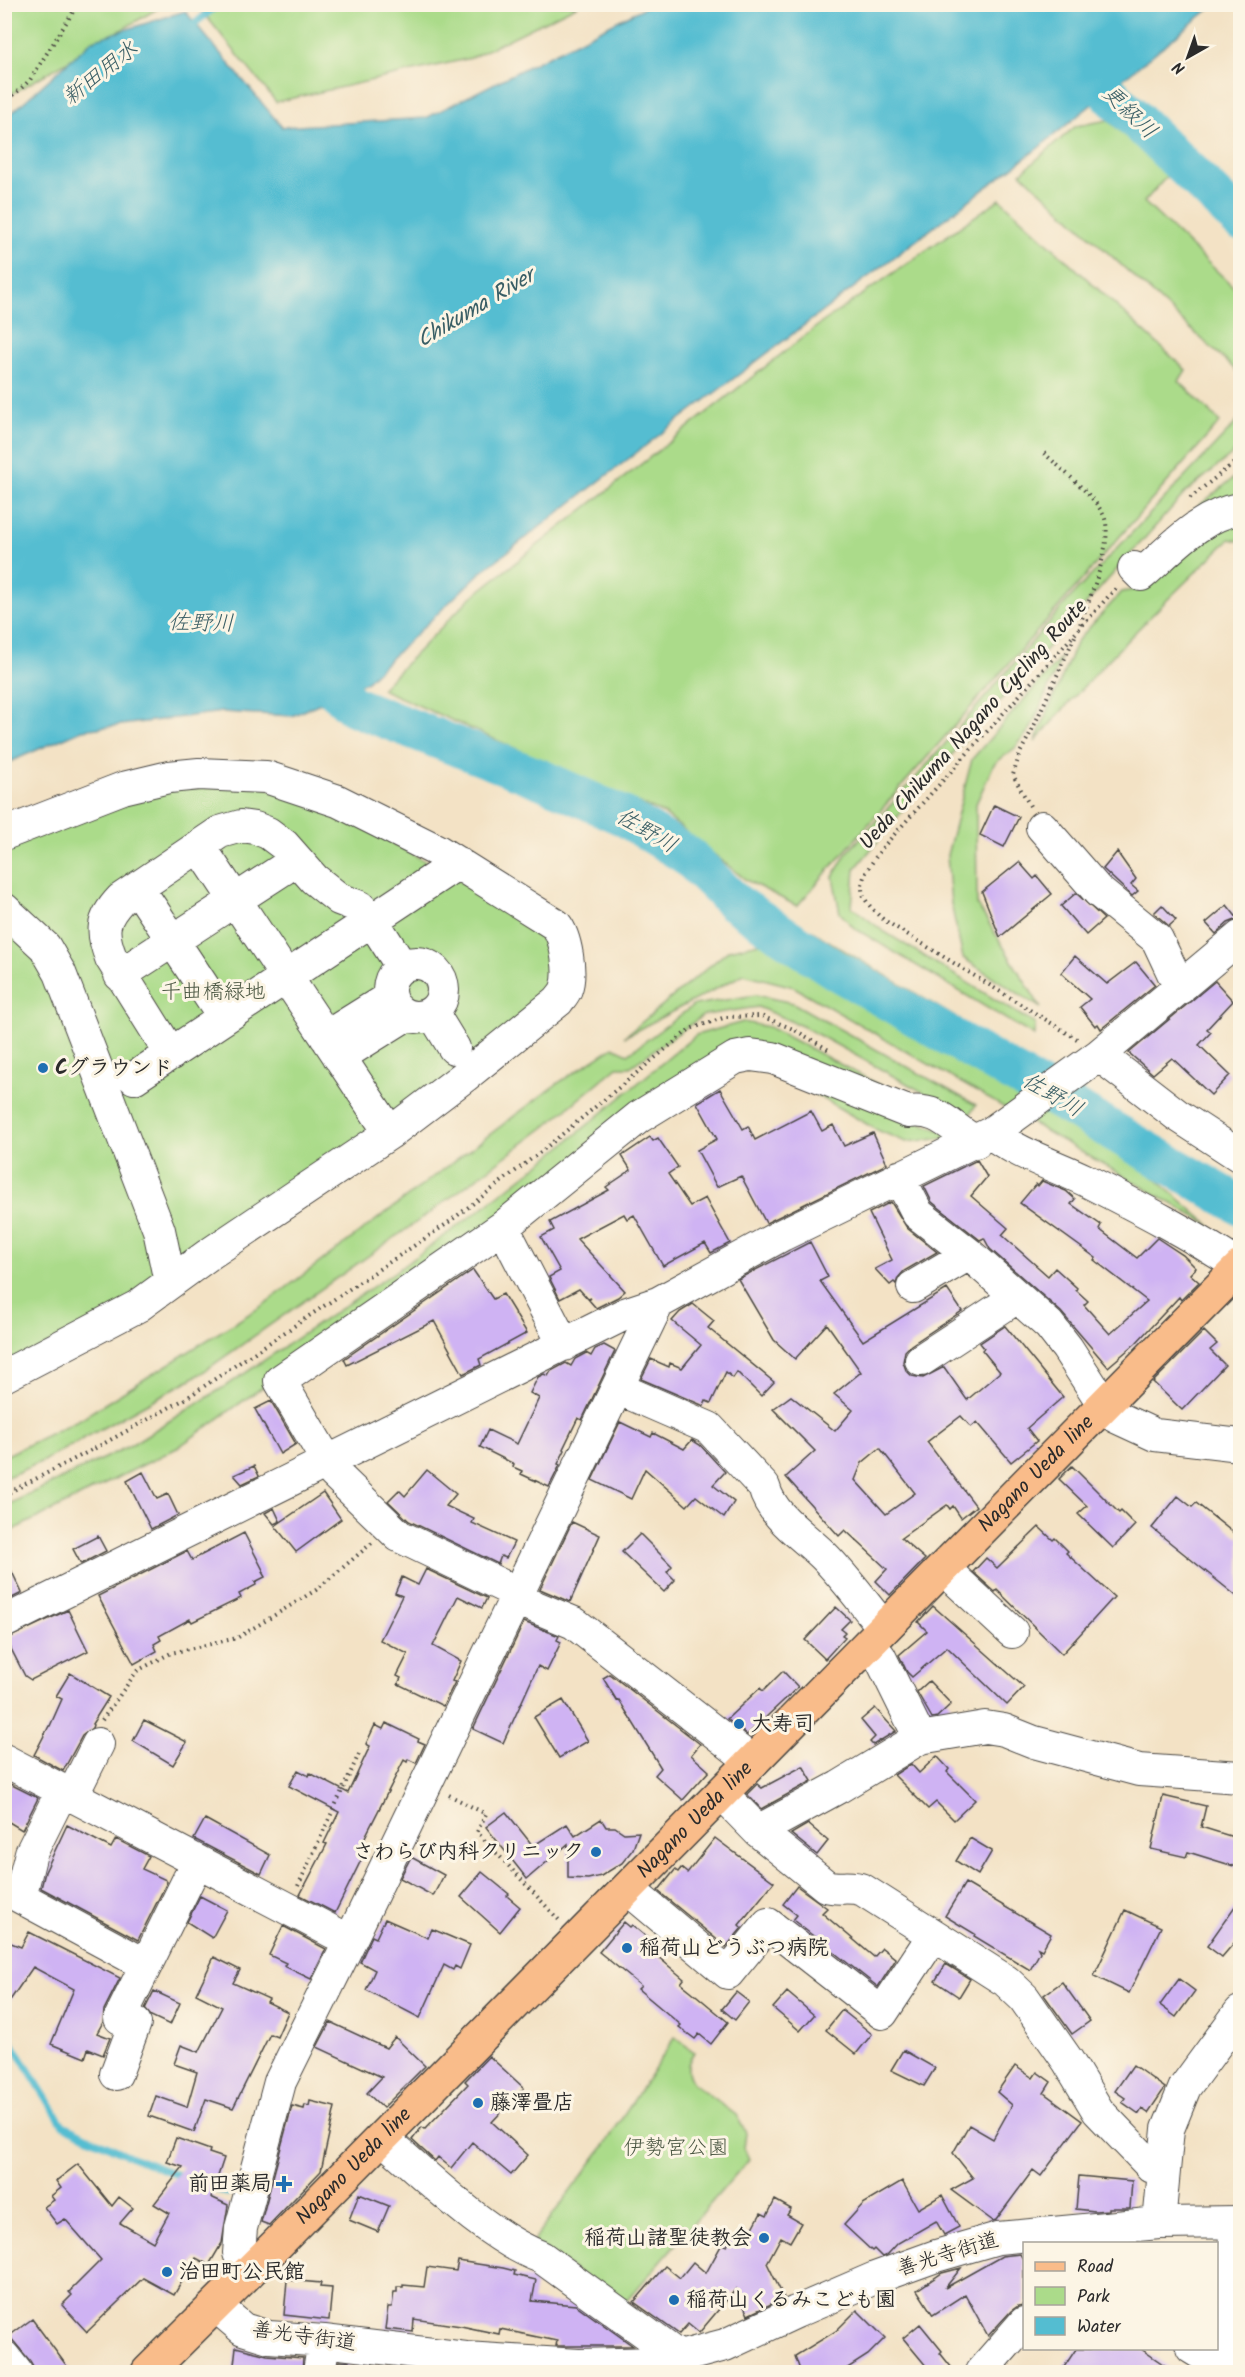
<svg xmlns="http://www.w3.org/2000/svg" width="1245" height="2377" viewBox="0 0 1245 2377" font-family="Kalam,'Klee One',sans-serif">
	<rect width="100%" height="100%" fill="#fcf5e5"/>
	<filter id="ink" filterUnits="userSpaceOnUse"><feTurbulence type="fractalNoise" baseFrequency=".0167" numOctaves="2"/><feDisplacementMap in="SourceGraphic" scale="12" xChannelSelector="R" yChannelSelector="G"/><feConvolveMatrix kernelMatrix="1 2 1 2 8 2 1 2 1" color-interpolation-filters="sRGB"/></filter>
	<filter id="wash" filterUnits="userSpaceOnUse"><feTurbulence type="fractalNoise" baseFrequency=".008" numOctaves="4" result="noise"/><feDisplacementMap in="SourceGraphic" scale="24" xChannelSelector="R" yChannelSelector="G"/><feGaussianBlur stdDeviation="1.35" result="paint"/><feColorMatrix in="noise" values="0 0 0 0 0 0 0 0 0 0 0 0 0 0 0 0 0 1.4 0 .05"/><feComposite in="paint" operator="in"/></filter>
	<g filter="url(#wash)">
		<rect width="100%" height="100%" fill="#f3e2c5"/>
		<path fill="#abdb8a" stroke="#6b835a" stroke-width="1.5" d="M5,4L164,5L5,98Z
			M197,5H578L471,58L276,102Z
			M1108,120L1168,175L1144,202L1240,293V374L1021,173L1076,126Z
			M1000,199L1186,370L1179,381L1220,422L797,906L746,880L664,814L381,689L469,599L820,324Z
			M1238,421L1240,425V448L1185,493L908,804L855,869L852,907L883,931L1035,1024L1034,1036L854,928L840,913L833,877L846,854L919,774L1068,600Z
			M1240,473V499L1171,533L1196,508Z
			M1240,516V541L1230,539C1162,604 1096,669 1035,742L1077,641L1122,592L1145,588L1204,535Z
			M1062,656L1031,728L1015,748L994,764L976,804L977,904L1041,1008L963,958L951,904L947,855L972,759Z
			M261,786L330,808L548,930L558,984L457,1072L126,1303L5,1367V844L167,787Z
			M812,931L958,1019L1070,1098L1103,1134L1211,1226L794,987L744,974L624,1037L729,950Z
			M756,995L793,1003L976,1105L968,1117L804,1027L758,1007L704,1015L630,1067H617L545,1127L431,1212L200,1374L43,1461L5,1478V1456L82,1418L262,1306L558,1083L613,1047L628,1054L694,1005Z
			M743,1022L769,1027L912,1102L740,1048L177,1448L5,1534V1506L129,1446L232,1382L399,1269L477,1212L550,1156L696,1035Z
			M763,1064L958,1137L906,1142L877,1130Z
			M675,2037L694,2052C687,2063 685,2071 693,2083L736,2115L746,2133L744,2148L749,2159L623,2305L533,2241L602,2149Z"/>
		<path fill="#54bdd1" stroke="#40747e" stroke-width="1.5" d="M651,4L1214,5L1037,149L675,423L480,573L366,682L292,716L222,712L82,730L5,764V119L93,40L185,11L282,127L426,118Z"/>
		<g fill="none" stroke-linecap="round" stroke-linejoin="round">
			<path stroke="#54bdd1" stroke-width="7" d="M188,29L219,4
				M4,2030L63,2125L134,2158L186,2178
				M207,2186L227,2193"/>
			<path stroke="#54bdd1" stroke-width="40" d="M1017,4L1240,221
				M301,656L353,706L543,780L625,817L688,856L734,902L834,969L1240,1205"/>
		</g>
		<g id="blocks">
			<path fill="#cfb3f3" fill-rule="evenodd" d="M994,805L1019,817L1004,847L980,835Z
				M1117,852L1136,879L1131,885L1138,891L1132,896L1103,869Z
				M1019,862L1034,879L1037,876L1052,894L1000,937L982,892Z
				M1076,893L1104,919L1086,935L1061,906Z
				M1162,905L1176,920L1169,926L1154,913Z
				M1227,905L1238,919L1228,923L1216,934L1206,923Z
				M1075,956L1107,984L1136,962L1155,985L1101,1029L1098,1024L1095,1026L1080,1007L1090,999L1061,973Z
				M1215,981L1233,1001L1207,1029L1211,1032L1199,1045L1230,1075L1211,1095L1172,1058L1153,1074L1129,1053Z
				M720,1089L739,1122L743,1129L748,1126L755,1140L811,1111L822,1131L833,1125L844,1146L873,1133L887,1164L766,1223L741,1176L717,1187L697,1150L717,1139L697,1103Z
				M650,1137L653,1141L658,1138L678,1167L668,1174L690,1206L705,1198L730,1243L711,1253L705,1243L663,1266L634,1215L627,1219L624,1214L577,1239L625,1291L618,1297L596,1308L589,1300L591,1298L588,1299L579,1289L560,1299L549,1277L560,1271L541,1237L554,1230L550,1222L609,1190L606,1187L631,1170L622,1156Z
				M977,1160L987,1177L971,1196L1008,1228L1002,1235L1048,1276L1055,1268L1077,1288L1076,1290L1088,1301L1084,1305L1110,1334L1147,1301L1094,1260L1096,1258L1020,1203L1036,1184L1038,1186L1042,1181L1066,1191L1075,1199L1071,1204L1101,1225L1099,1229L1137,1258L1157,1238L1160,1240L1183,1255L1196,1268L1190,1274L1199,1282L1181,1300L1179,1297L1136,1343L1108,1367L1061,1312L990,1249L984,1238L980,1240L932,1202L924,1186Z
				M891,1202L907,1228L937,1252L904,1271L898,1278L896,1284L894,1282L890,1285L875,1269L892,1260L869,1213Z
				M810,1242L828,1277L820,1281L863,1341L947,1289L962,1311L911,1345L905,1351L903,1362L906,1370L912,1376L923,1378L944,1367L967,1400L1000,1372L982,1350L984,1348L980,1343L1005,1326L1063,1397L1027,1428L1037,1441L1011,1462L977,1422L971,1427L961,1416L927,1442L976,1506L961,1518L953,1506L950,1509L947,1505L901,1538L925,1559L890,1595L876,1581L887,1569L845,1530L839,1536L786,1477L815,1451L773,1409L791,1396L835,1431L853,1410L834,1394L861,1372L827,1324L795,1359L774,1340L738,1279ZM880,1448L915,1493L886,1514L855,1480L862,1463Z
				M473,1270L493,1299L503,1294L527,1333L479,1359L481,1365L463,1374L434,1321L347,1365L344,1359Z
				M693,1304L714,1321L708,1328L774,1382L761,1396L737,1372L733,1378L726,1372L711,1403L706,1401L704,1406L641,1379L651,1359L669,1367L670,1363L682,1368L701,1345L672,1321L680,1312Z
				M1204,1331L1217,1344L1210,1350L1225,1365L1182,1410L1153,1382Z
				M604,1345L615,1351L582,1420L578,1418L563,1449L565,1450L558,1464L560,1465L549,1487L521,1474L522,1471L513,1467L514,1464L480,1447L488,1430L517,1444L539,1398L530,1393L538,1377L544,1374L548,1376L551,1371L566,1363L571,1366L575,1359L586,1353L591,1356L595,1349Z
				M271,1401L296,1444L280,1454L255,1409Z
				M620,1422L651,1437L653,1433L684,1449L692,1440L700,1445L725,1472L713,1485L734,1502L724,1518L696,1496L687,1506L645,1469L631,1499L592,1480Z
				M254,1466L259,1476L242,1484L234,1475Z
				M1072,1466L1119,1513L1121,1511L1135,1525L1113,1548L1078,1514L1087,1506L1059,1479Z
				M427,1470L456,1494L446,1506L474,1519L472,1523L514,1542L506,1558L501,1556L498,1564L409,1521L388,1501L399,1490L405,1496Z
				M143,1472L157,1499L168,1494L178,1515L151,1529L127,1481Z
				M323,1493L341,1519L296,1552L275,1526Z
				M1178,1496L1192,1507L1196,1503L1240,1538V1599L1152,1528Z
				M274,1508L280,1521L274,1524L265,1513Z
				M572,1522L600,1535L570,1602L540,1589Z
				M1039,1527L1053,1540L1055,1538L1068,1551L1066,1553L1114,1597L1062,1654L997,1590L995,1592L973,1572L986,1558L997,1568Z
				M244,1533L264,1572H262L265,1577L255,1582L256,1585L239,1594L241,1598L192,1622L190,1619L159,1636L161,1640L154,1644L157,1651L134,1664L98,1596L187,1551L192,1560Z
				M640,1534L672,1566L667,1572L675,1580L664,1592L622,1552Z
				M98,1536L106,1551L81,1564L73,1549Z
				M4,1555L22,1593L4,1602Z
				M426,1569L487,1598L482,1608L458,1596L433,1646L461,1661L452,1681L455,1682L443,1706L398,1684L401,1678L397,1676L408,1654L380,1640L402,1596L395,1593L402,1577L418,1585Z
				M933,1606L1024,1687L1007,1705L947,1647L912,1677L907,1672L899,1655L927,1631L918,1622Z
				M836,1607L850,1620L841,1629L845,1632L842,1635L845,1637L825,1659L805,1640Z
				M68,1610L88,1651L31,1680L25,1676L6,1639Z
				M524,1622L559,1636L557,1640L561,1642L547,1671L538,1666L503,1743L473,1729Z
				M783,1671L798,1687L747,1735L727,1719L760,1688L763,1691Z
				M70,1673L109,1697L92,1724L93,1725L92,1728L82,1736L63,1771L34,1755L49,1726H50L62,1699L56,1696Z
				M610,1674L700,1744L691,1755L709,1771L683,1800L655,1775L661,1768L619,1700L617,1701L603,1678Z
				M929,1681L951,1704L937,1717L932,1718L917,1692Z
				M563,1700L588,1741L559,1758L534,1717Z
				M875,1708L896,1731L873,1745L870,1742L875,1737L861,1720Z
				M144,1720L187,1742L173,1765L133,1741Z
				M386,1723L419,1739L418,1741L425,1744L416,1763L408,1759L407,1762L404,1760L361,1845L367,1848L335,1913L300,1895L327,1844L324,1843L339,1812L289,1786L298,1770L309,1776L310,1773L348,1793L370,1746L366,1744L375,1725L383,1729Z
				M937,1756L949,1769L947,1772L975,1800L954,1820L936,1802L928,1809L894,1775L911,1764L919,1773Z
				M803,1766L812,1781L761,1809L747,1794L757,1784L762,1788Z
				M4,1781L38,1798L22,1830L4,1819Z
				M1163,1796L1206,1806L1201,1827L1240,1839V1868L1188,1852L1186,1857L1151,1849Z
				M506,1812L533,1846L567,1824L575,1836L601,1819L606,1827H615L624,1833L639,1832L633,1849L622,1863L601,1876L588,1879L568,1878V1844L527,1879L486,1827Z
				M205,1819L270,1855L261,1874L194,1839Z
				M808,1824L828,1841L817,1855L791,1834Z
				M67,1825L111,1848L116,1839L149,1856L142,1869L166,1880L167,1882L138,1940L41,1888L45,1872Z
				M715,1838L774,1882L739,1925L742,1928L726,1947L658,1891L675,1870L678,1872L681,1868L687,1873Z
				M970,1838L992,1851L978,1875L956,1861Z
				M411,1857L444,1875L433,1896L400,1878Z
				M482,1872L509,1894L507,1896L520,1907L500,1932L461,1897Z
				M965,1883L1051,1934L1042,1950L1038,1948L1040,1952L1030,1970L974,1936L975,1934L945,1916Z
				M797,1886L827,1908L822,1913L874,1957L882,1948L896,1959L878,1987L793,1920L797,1915L783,1904Z
				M200,1896L227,1910L212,1938L187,1922Z
				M1240,1899V1936L1222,1957L1207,1946Z
				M1125,1910L1161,1927L1129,1993L1094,1976Z
				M385,1919L428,1938L432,1929L470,1945L460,1969L455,1966L453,1970L444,1965L420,2018L366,1990L375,1970L360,1962L372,1936L376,1938Z
				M624,1922L630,1927L632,1925L655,1944L650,1950L684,1979L681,1983L691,1991L728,2022L711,2044L699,2034L695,2039L679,2027L681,2025L638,1989L641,1986L599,1952Z
				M283,1926L326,1949L311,1979L284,1966L286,1963L269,1955Z
				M29,1932L120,1978L104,2010L103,2022L97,2033L110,2038L103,2055L88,2049L85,2058L51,2044L74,1989L33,1967L4,2009V1940L21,1947Z
				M214,1957L240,1970L233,1983L269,1999L267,2002L288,2012L277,2037L270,2034L233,2108L206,2099L194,2132L149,2116L156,2096L187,2107L197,2072L174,2064L181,2045L199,2052L222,2007L196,1994Z
				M946,1964L970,1979L959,1997L935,1981Z
				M1179,1979L1195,1991L1176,2017L1160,2005Z
				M1062,1982L1090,2021L1072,2034L1044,1995Z
				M154,1991L180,2003L170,2025L151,2016L145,2009Z
				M736,1992L749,2002L735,2020L722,2009Z
				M787,1992L814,2015L800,2031L773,2008Z
				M842,2010L872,2034L856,2054L826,2030Z
				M330,2022L386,2048L395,2037L425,2066L383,2108L367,2093L382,2077L317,2047Z
				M903,2050L935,2068L924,2086L891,2070Z
				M489,2056L524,2088L492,2122L528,2155L511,2175L472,2142L451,2168L438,2157L435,2161L412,2140L422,2127L425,2129L468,2084L465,2081Z
				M1133,2065L1165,2088L1148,2113L1142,2109L1139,2114L1122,2102L1125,2098L1115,2091Z
				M1015,2066L1033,2078L1037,2072L1051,2082L1044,2093L1082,2121L1041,2176L1033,2170L996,2220L993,2221L951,2190L973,2178L953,2153L969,2125L993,2139L1012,2105L997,2092Z
				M310,2101L335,2107L321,2171L269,2225L261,2222L292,2106L304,2109L305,2105L309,2106Z
				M176,2138L210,2150L209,2153L224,2158L211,2197L228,2205L222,2243L209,2265L196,2258L174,2295L143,2278L87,2332L62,2305L72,2295L69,2292L101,2260L65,2219L57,2224L44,2207L54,2200L51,2196L61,2188L56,2181L78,2164L112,2206L119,2197L133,2208L120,2223L153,2242L169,2213L154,2204L183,2167L167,2162Z
				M1079,2176L1132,2181L1130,2208H1109V2210L1095,2211L1076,2209Z
				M902,2181L918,2209L942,2195L959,2227L944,2235L936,2221L898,2243L887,2255L882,2257L874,2249L872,2251L844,2225L863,2204Z
				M359,2194L389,2206L378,2232L349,2220Z
				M775,2200L791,2209L787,2215L801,2223L790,2242L781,2237L767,2263L784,2298L748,2315L736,2289L699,2333L688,2324L679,2334L634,2302L665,2266L680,2278L693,2262L706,2273L722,2244L727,2246L731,2238L738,2242L741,2236L747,2239L761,2213L767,2216Z
				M1020,2254L1024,2261V2305L1018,2306L1011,2311L988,2336L965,2294L933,2315L917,2290L942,2273L961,2268L945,2288L1002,2256Z
				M458,2261L503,2268L515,2271L514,2275L536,2280L532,2301L576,2305L633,2346H556L557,2341L500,2329L499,2334L461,2326L414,2319L413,2332L385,2329L388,2307H392L394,2292H397V2287H403V2285L424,2287L427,2267L456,2271Z
				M287,2280L321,2283L320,2287L332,2288L329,2320L284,2315Z
				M857,2310L885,2338L868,2355L840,2373H801L795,2356L836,2331Z
				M32,2319L72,2373H37L30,2361L15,2343L9,2336Z
				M920,2324L942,2351L940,2353L956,2373H932L903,2338Z
				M236,2347L267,2355L303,2358L302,2373H233Z
				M1076,2349H1141L1176,2373H1060Z
				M339,2361L349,2362V2373H337Z"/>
		</g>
	</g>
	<g filter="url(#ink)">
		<use href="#blocks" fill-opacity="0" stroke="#494642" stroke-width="1.5"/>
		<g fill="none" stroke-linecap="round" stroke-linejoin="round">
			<defs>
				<path id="minor" d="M1134,568L1141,575C1170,550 1201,514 1240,509
					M1042,827L1098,891L1157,939L1180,988
					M4,834L123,788L169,777L199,774L266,777L338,801L438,851L556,925C566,937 572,974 566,989C565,993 560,998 558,1001L465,1076L390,1133L208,1255L138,1306L4,1376
					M200,847L390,1133
					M138,888L224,1018
					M4,909L45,947L60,973L159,1230L170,1282
					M389 990a27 27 0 1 1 54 0a27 27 0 1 1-54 0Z
					M120,975L297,860
					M432,1012L454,1048
					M326,1037L390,997
					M171,1054L111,958C101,932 101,920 121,899L220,832L241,826L255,828L268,833L284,845L314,879L339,899L360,907L372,920L402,967
					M1099,1055L1177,1115L1240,1156
					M339,1057L406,1015
					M134,1078L458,863
					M991,1133C1018,1154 1054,1165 1085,1180C1138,1207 1191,1234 1240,1267
					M899,1177L918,1214L969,1254L1049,1325L1067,1348L1104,1405L1116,1417L1155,1435L1240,1445
					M503,1227L564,1345
					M913,1287L969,1254
					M921,1360L1017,1297
					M617,1388L709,1428L764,1487C771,1516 804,1536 824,1556C846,1578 864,1604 884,1628
					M943,1568L1012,1632
					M4,1622L625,1314L658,1303
					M869,1644L880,1657L920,1738
					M4,1760L350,1941
					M753,1762L574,1623L526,1603L509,1589L399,1536L334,1473L280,1381L503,1227L639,1117L735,1058L750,1055L773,1058L908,1112C941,1108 950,1128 976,1142
					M62,1791L31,1853L20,1897L146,1965
					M722,1794L758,1831L826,1886C839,1890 850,1885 863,1890L1006,1981L1024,1998L1068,2061L1098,2111L1152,2167L1163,2169
					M72,1796L98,1744
					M758,1831L839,1787L920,1738L985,1727L1004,1730L1034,1742L1139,1770L1240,1777
					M628,1889L728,1973L768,1924L882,2013L933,1936
					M116,2074L135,2023L120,2018L197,1862
					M382,2138C425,2175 489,2238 541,2257L679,2357
					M1159,2223L1168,2129L1185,2087L1240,2012
					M248,2274L239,2253L241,2228L280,2082L350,1941L658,1303L782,1235L991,1133L1099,1055L1240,937
					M216,2306L243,2329L269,2337L324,2341L466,2358L579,2365L657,2363L725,2345L796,2312L875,2278L936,2256L998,2238L1159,2223L1240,2222
					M1192,2348L1226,2369L1237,2222
					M4,2357L16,2372
					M319,2372L324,2341
					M981,2372L1024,2323"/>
				<g id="major">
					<path id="s1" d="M148,2372L276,2245L1240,1267"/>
				</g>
			</defs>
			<use href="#minor" stroke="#494642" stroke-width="34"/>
			<use href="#major" stroke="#494642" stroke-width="36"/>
			<path stroke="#494642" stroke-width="4" stroke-dasharray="1.5 4.5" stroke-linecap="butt" d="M4,104L30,80L78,4
				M1044,453C1060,468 1095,496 1104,516C1115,542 1088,601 1079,627
				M1190,498L1240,458
				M1030,806L1013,775L1020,753L1032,730L1076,634
				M1077,1039L884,920C850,891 860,879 883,847L1117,587
				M4,1495L90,1451L185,1399L445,1225L543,1150L690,1029L726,1017L761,1016L793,1029L829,1050
				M102,1720L137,1671L171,1653L237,1638L316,1590L372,1543
				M449,1795L486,1814L477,1832L559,1920
				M298,1886L359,1754"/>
			<use href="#minor" stroke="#fff" stroke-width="32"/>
			<use href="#major" stroke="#f9bc8a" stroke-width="33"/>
		</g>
	</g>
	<g fill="#1f6fb2" stroke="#fcf5e5" stroke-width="2">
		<circle cx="43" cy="1068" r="6"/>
		<circle cx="739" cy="1724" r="6"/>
		<circle cx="596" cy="1852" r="6"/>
		<circle cx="627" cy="1948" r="6"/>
		<circle cx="478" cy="2103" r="6"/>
		<path d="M281 2175h6v6h6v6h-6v6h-6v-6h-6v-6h6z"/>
		<circle cx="764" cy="2238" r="6"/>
		<circle cx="167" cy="2272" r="6"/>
		<circle cx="674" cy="2300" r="6"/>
	</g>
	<g text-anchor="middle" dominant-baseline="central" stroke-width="6" stroke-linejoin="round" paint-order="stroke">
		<g font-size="21" fill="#2b2b2b" stroke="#fcf5e5">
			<text transform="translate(974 725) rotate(-48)">Ueda Chikuma Nagano Cycling Route</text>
			<text stroke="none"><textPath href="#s1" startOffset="1263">Nagano Ueda line</textPath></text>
			<text stroke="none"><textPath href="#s1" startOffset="777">Nagano Ueda line</textPath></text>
			<text stroke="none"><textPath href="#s1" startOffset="291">Nagano Ueda line</textPath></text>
			<text transform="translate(948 2255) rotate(-17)">善光寺街道</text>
			<text transform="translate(304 2337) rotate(8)">善光寺街道</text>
		</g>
		<g font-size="21" fill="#4b5743" stroke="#fcf5e5">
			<text x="213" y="992">千曲橋緑地</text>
			<text x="676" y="2148">伊勢宮公園</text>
		</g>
		<g font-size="21" font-weight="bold" fill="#2b2b2b" stroke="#fcf5e5" text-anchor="start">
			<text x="55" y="1068">Cグラウンド</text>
			<text x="751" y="1724">大寿司</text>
			<text x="584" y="1852" text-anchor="end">さわらび内科クリニック</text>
			<text x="639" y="1948">稲荷山どうぶつ病院</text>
			<text x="490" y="2103">藤澤畳店</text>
			<text x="272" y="2184" text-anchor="end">前田薬局</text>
			<text x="752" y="2238" text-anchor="end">稲荷山諸聖徒教会</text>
			<text x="179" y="2272">治田町公民館</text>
			<text x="686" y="2300">稲荷山くるみこども園</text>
		</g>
		<g font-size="22" font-style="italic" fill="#395e65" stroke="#fcf5e5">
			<text transform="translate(101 74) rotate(-38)">新田用水</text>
			<text transform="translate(1129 113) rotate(44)">更級川</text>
			<text transform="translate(476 309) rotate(-31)">Chikuma River</text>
			<text transform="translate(201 624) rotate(1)">佐野川</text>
			<text transform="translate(646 832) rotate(30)">佐野川</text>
			<text transform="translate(1052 1096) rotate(30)">佐野川</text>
		</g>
	</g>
	<rect width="1245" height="2377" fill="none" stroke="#fcf5e5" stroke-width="24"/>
	<rect x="1023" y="2242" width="195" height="108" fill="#fcf5e5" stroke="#a8a49b" stroke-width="1.5"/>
	<rect x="1035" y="2262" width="30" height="9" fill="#f9bc8a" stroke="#a8a49b" stroke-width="1.5"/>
	<text x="1077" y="2272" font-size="18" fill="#2b2b2b">Road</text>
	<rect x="1035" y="2287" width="30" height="18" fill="#abdb8a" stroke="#a8a49b" stroke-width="1.5"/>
	<text x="1077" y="2302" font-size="18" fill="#2b2b2b">Park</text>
	<rect x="1035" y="2317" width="30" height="18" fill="#54bdd1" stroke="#a8a49b" stroke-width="1.5"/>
	<text x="1077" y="2332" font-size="18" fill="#2b2b2b">Water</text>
	<g transform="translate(1188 57) rotate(220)" stroke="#fcf5e5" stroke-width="4.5" paint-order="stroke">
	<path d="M0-4.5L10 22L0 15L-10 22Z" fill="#2b2b2b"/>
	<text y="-9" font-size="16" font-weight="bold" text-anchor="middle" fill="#2b2b2b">N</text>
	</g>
</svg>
